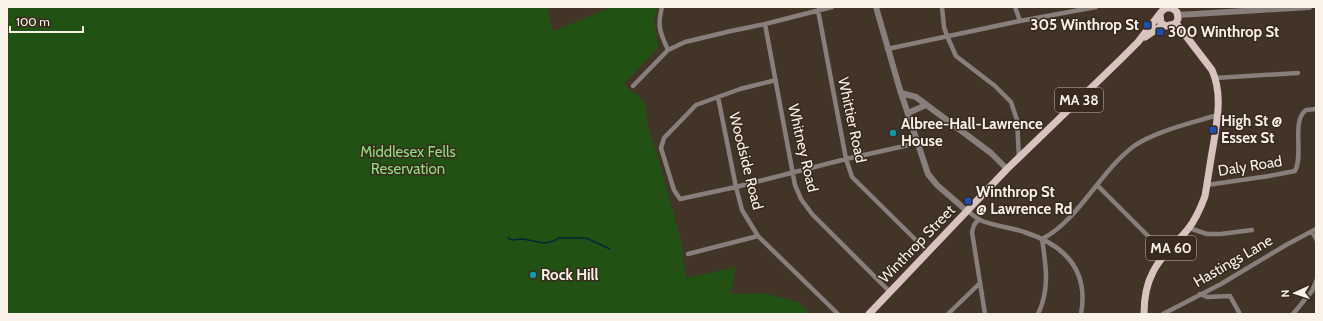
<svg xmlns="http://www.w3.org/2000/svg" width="1323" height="321" viewBox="0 0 1323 321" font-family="Cabin,sans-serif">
	<rect width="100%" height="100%" fill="#423427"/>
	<path fill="#225114" d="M7,7H547L553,31L561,28L612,7H658L654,21L659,47L624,84L630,90L638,95L643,101L646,106L648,127L657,153L681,241L686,278L736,267L731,294L763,293L799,302L807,310L809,314H7Z"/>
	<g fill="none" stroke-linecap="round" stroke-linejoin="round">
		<path stroke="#042938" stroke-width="1.5" d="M508,238L512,240L523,239L544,243L554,241L559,238H586L610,249"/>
		<path stroke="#887e7c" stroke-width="4.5" d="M662,7C657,27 660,32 668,50
			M942,7L944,27L947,36L956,56L995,86L1011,102L1017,120L1019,158
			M1015,7L1020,21
			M818,10L846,159L852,177L927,251
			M765,24L795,185L801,199L812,214L889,291
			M887,49L1020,21L1096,7
			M1215,78L1298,73
			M776,80L740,89L696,105L664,138L661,148L674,190L680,199L736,187L846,159L918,143
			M633,86L668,50L685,42L731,31L765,24L832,7
			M718,97L736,187L742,210L758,236L838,314
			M1097,185L1166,254
			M1207,185L1269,176L1295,171C1304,155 1291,121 1306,110L1316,109
			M967,211C971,213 975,217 980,220C993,226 1010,227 1024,232C1065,245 1089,270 1081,314
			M979,219L974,225L972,232L985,314
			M1189,228L1207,234H1221L1252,230
			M1312,231L1316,239
			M688,254L758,236
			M1200,294L1207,297L1230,296L1240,314
			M948,314L980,283
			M1038,314C1050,290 1046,265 1042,239C1079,220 1100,171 1134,146C1155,131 1193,123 1217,115
			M1163,314L1221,284L1286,245L1316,229
			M1293,314L1312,291L1316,281"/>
		<path stroke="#887e7c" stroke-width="6" d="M876,7L900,90L928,174L937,185L967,211
			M1178,15L1309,7
			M901,93L916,97L991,153L1007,169
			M908,113L926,105"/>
		<path stroke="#d9c3bf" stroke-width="7" d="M1145,37L1163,25
			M869,314L1007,169L1120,60L1138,42L1162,11L1166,8H1172L1177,12L1178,19L1175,24L1166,26L1161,23L1160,15
			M1144,314C1144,300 1146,285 1153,272C1161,255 1177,243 1188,229C1196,219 1201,207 1205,196C1208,179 1210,163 1213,147C1217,121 1223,95 1212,70L1176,23"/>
	</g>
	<g fill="#1a4fb4" stroke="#382a1e" stroke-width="1.5">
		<rect x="1143" y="21" width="8" height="8" rx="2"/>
		<rect x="1156" y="28" width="8" height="8" rx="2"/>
		<rect x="1209" y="126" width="8" height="8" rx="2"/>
		<rect x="964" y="197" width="8" height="8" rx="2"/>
	</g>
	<g fill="#0f9aa8" stroke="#382a1e" stroke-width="1.5">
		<circle cx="893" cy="133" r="4"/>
		<circle cx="533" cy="275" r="4"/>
	</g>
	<g text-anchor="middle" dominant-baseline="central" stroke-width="3" stroke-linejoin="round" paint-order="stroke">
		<g fill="#382a1e" stroke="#c0b5ac" stroke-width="1">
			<rect x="1055" y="88" width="48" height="24" rx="3"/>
			<rect x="1146" y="236" width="50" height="24" rx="3"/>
		</g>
		<g font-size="14" font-weight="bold" fill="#faf1e9">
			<text x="1079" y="100">MA 38</text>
			<text x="1171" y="248">MA 60</text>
		</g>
		<g font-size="15" font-weight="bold" fill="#faf1e9" stroke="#382a1e" text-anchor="start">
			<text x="1139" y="25" text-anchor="end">305 Winthrop St</text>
			<text x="1168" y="32">300 Winthrop St</text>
			<text x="1221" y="121">High St @<tspan x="1221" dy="17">Essex St</tspan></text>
			<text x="901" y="124">Albree-Hall-Lawrence<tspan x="901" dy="17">House</tspan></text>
			<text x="976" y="192">Winthrop St<tspan x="976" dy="17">@ Lawrence Rd</tspan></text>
			<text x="541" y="275">Rock Hill</text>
		</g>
		<g font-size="15" fill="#faf1e9" stroke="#382a1e">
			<text transform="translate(852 120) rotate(78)">Whittier Road</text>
			<text transform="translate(803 148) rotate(77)">Whitney Road</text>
			<text transform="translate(746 161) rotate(76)">Woodside Road</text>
			<text transform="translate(1250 166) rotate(-9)">Daly Road</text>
			<text transform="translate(917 244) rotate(-46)">Winthrop Street</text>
			<text transform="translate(1233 261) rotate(-30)">Hastings Lane</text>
		</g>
		<g font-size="15" fill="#8fde7c" stroke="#382a1e">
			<text x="408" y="152">Middlesex Fells<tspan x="408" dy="17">Reservation</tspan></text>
		</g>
	</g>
	<rect width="1323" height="321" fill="none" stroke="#faf1e9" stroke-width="16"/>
	<g transform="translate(1295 293) rotate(267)" stroke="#382a1e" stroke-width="3" paint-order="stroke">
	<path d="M0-3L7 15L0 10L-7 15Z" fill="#faf1e9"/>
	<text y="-6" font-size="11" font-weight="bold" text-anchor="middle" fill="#faf1e9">N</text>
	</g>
	<path d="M10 26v6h73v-6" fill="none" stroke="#faf1e9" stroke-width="2"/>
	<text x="16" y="26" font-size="12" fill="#faf1e9" stroke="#382a1e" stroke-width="3" paint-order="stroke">100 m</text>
</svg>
